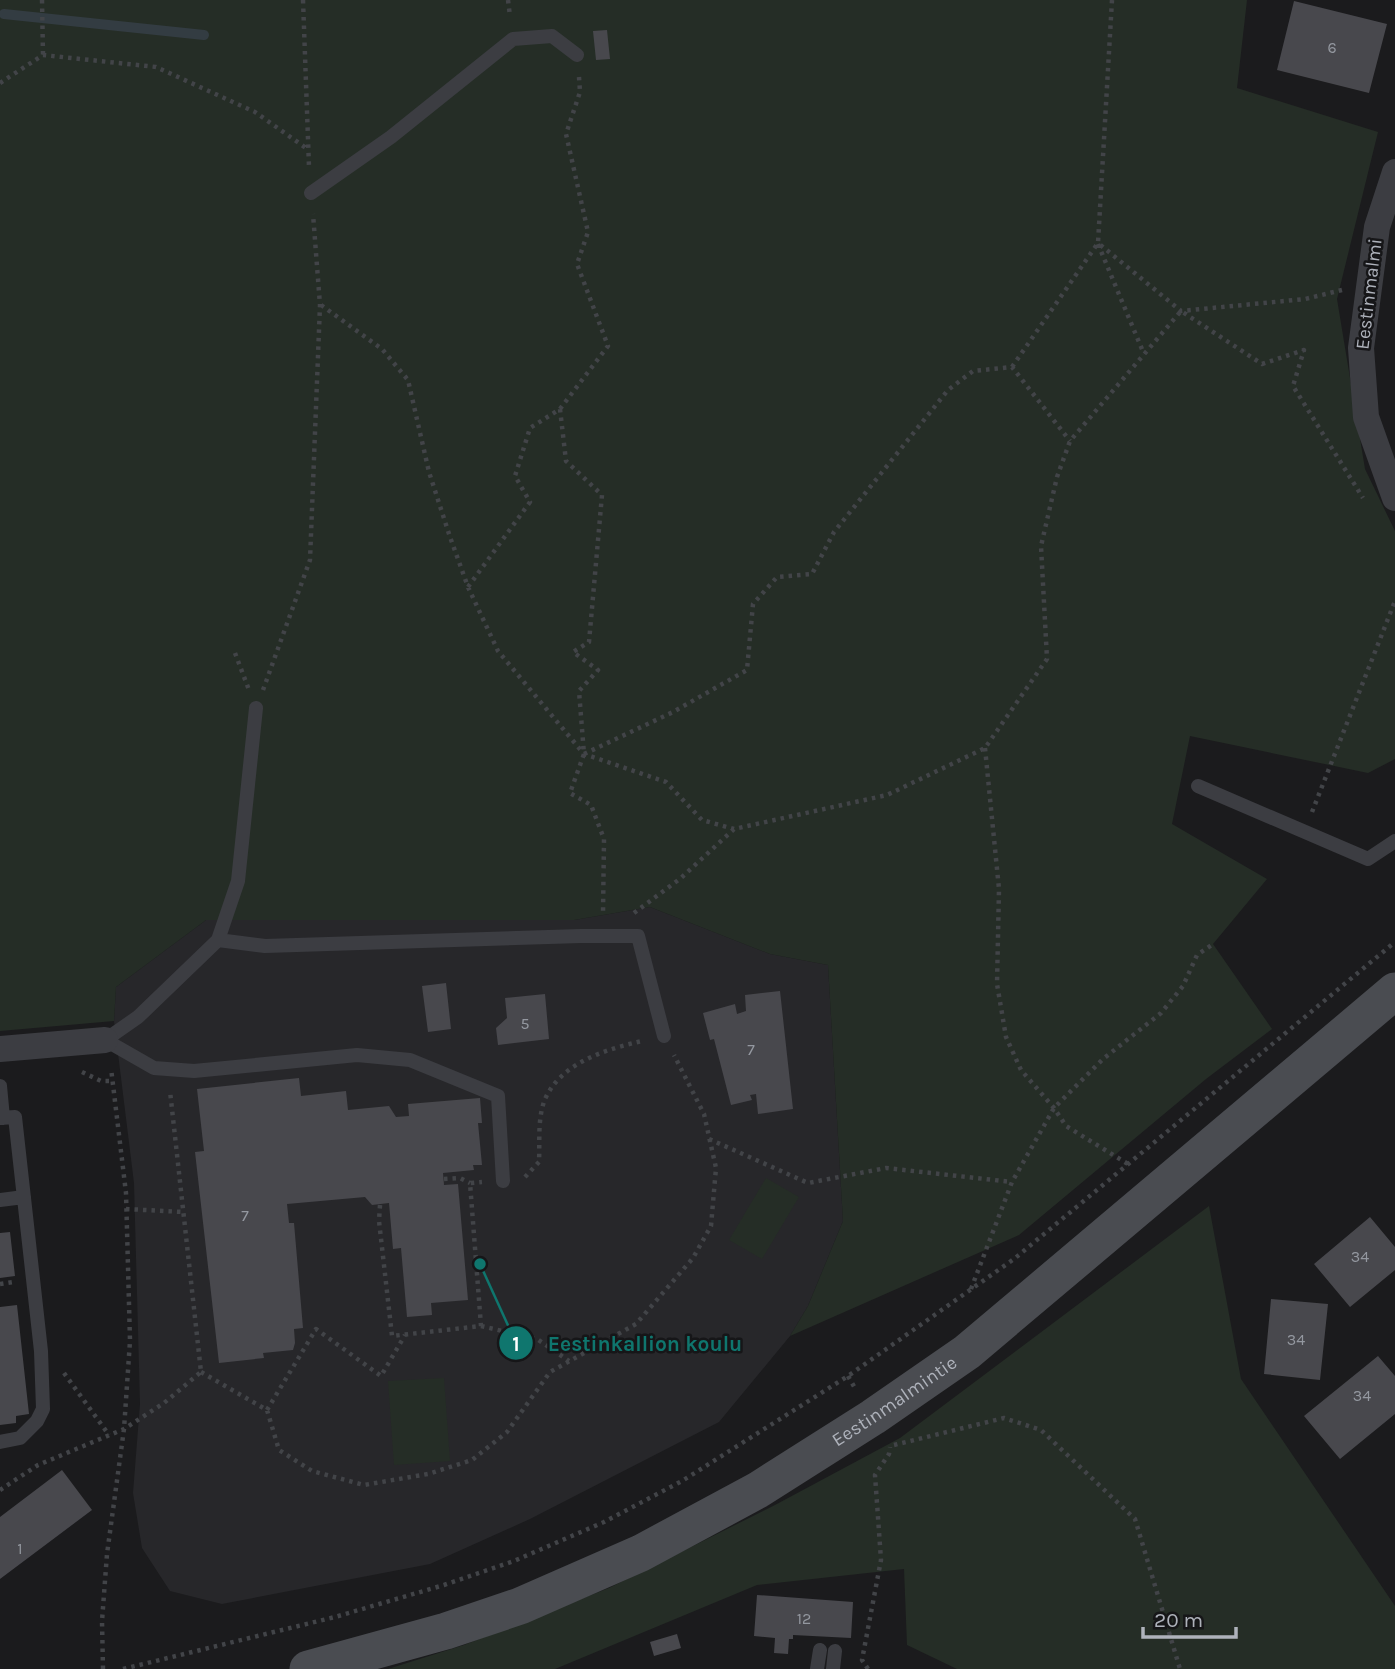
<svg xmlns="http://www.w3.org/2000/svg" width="1395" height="1669" viewBox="0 0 1395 1669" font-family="Karla,sans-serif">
	<rect width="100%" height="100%" fill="#1b1b1d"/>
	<path fill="#27272a" d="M650,907L770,954L828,965L843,1221L808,1306L790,1336L719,1422L530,1519L430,1564L222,1604L170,1591L142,1548L133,1493L140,1404L134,1183L114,1021L116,987L206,920H574Z"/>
	<path fill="#252d26" d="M0,0H1247L1237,88L1378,132L1337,299L1365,469L1395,531V759L1368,773L1190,736L1172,824L1267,879L1213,944L1272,1029L1206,1079L1019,1235L790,1336L808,1306L843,1221L828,965L770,954L650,907L574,920H206L116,987L114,1021L0,1031Z
		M766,1178L799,1197L762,1259L729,1240Z
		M1209,1206L1241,1379L1395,1606V1669H957L907,1645L904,1569L757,1585L555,1669H388L464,1645L609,1588L775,1505L900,1438Z
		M444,1378L450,1461L394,1465L388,1381Z"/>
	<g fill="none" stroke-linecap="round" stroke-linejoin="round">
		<path stroke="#333c42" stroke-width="10" d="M4,14L204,35"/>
	</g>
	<path fill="#48484d" d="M1294,1L1387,24L1369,93L1277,70Z
		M607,30L610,59L596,60L593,31Z
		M446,983L451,1029L428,1032L422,986Z
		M780,991L793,1109L758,1114L756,1094L750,1095L752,1100L731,1105L714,1039L710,1040L703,1013L735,1004L737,1014L746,1011L745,995Z
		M545,994L549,1039L498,1045L496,1028L507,1018L505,998Z
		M299,1078L301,1096L346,1091L348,1110L389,1106L396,1117L409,1116L408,1104L480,1098L482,1123H478L482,1165H473L474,1170L443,1173L444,1185L458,1184L468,1300L431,1303L432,1315L407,1317L401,1248L393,1249L389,1203L372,1205L365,1197L287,1204L289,1223H294L303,1328L294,1329L295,1343L293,1350L263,1353L264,1358L219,1363L195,1152L204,1151L197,1089Z
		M1370,1217L1395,1247V1270L1350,1307L1314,1264Z
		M10,1232L15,1276L0,1278V1233Z
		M1271,1299L1328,1304L1320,1380L1264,1374Z
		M17,1305L29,1414L16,1416V1423L0,1425V1307Z
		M1378,1356L1395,1376V1414L1340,1459L1304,1416Z
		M62,1470L92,1510L0,1579V1517Z
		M757,1595L853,1602L851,1638L793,1635V1639H789L788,1654L774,1653L775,1638L754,1636Z
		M677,1634L681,1648L654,1656L650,1642Z"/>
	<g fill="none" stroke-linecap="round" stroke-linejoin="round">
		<path stroke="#424448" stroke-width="4.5" stroke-dasharray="3.5 5" stroke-linecap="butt" d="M42,0L43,55
			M303,0L309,167
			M508,0L510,16
			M1112,0L1098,243L1181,311L1305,299L1342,290
			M0,83L43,55L156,67L255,112L306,148
			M1098,244L1144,354
			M321,305L382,349L408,380L429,472L450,537L468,587L498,651L584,754L666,782L702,820L734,829
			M1012,367L1098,243
			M560,409L566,461L602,495L589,642L573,652L598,670L579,691L584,754L570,793L591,805L604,839L603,914
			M468,587L530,502L515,476L530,428L560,409L608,346L577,264L588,232L566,134L580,92L579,77
			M235,653L249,690
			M263,690L310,560L320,305L313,214
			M985,748L999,889L997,984L1006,1037L1021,1070L1054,1108L1066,1126L1128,1164
			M584,754L673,712L747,670L753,604L777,577L812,574L834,532L948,390L973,371L1012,367L1070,441
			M1312,812L1395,601
			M634,913L681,878L734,829L887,795L985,748L1047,659L1041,546L1057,477L1070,441L1181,311L1262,364L1304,350L1293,386L1363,498
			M82,1072L101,1081H114
			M709,1139L808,1183L886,1168L1012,1182
			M525,1177L539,1162C540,1142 537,1116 546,1097C563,1062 607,1049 642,1041
			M444,1179L460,1178L470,1183
			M380,1205L379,1221L392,1336L481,1326L470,1183L482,1182
			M126,1209L184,1212
			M0,1284L13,1282
			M971,1289L1012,1182L1054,1108L1103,1059L1161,1013L1183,986L1197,955L1213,944
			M481,1326L537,1339L569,1361
			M201,1372L267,1410L279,1450L312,1471L364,1485L428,1474L472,1460L507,1432L550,1372L636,1324L693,1258L711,1226L716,1168L704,1114L674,1055
			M64,1373L109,1435
			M848,1376L856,1390
			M267,1410L316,1329L381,1376L405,1335
			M894,1445L1004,1418L1041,1430L1135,1519L1180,1669
			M0,1490L38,1465L124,1429L164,1403L201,1372L170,1091
			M103,1669L102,1621L107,1554L124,1429L130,1341L126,1193L111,1068
			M123,1669L335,1617L444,1585L514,1561L604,1522L682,1481L848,1376L1014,1259L1395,942
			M868,1669L862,1660L881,1560L875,1475L889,1454L890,1447"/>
		<path stroke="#3c3d42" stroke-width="14" d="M311,193L391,137L513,39L552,36L577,55
			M256,708L238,881L218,940L138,1017L105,1040L154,1068L194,1071L357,1055L410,1060L498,1096L503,1181
			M1198,786L1368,859L1395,841
			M218,940L265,946L581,936H638L664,1036
			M0,1086L3,1118
			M0,1118L15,1117L41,1351L43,1409L37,1421L20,1438L0,1442
			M0,1200L24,1197
			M817,1669L820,1650
			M833,1669L835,1651"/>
		<path stroke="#3c3d42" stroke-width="26" d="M1395,172L1377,227L1361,348L1366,417L1395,498
			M0,1049L105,1040"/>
		<path stroke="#4a4c51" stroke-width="37" id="s1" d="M308,1669L446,1631L520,1606L641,1553L758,1490L873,1417L967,1352L1395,991"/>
	</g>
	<g text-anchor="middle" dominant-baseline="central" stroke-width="5" stroke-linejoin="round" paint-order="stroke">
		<g font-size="16" fill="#9498a0">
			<text x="1332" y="47">6</text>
			<text x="525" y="1023">5</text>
			<text x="751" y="1049">7</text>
			<text x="245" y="1215">7</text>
			<text x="1360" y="1256">34</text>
			<text x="1296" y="1339">34</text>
			<text x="1362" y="1395">34</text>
			<text x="20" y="1548">1</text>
			<text x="804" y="1618">12</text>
		</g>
		<g font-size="19" fill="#aeb2bb" stroke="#161618">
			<text transform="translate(1369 294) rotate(-83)">Eestinmalmi</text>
			<text stroke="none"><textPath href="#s1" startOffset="649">Eestinmalmintie</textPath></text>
		</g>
	</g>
	<path fill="none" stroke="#0f766e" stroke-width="2.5" d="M480 1264L516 1343"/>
	<g fill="#0f766e" stroke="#161618" stroke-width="2.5">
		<circle cx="480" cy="1264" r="7"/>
		<circle cx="516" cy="1343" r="18"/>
	</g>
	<g font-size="21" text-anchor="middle" font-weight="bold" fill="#fff">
		<text x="516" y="1351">1</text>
	</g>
	<g font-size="21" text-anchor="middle" font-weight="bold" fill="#0f766e" stroke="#161618" stroke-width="5" stroke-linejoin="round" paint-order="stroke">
		<text x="645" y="1351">Eestinkallion koulu</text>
	</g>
	<path d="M1143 1627v10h93v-10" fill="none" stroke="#aeb2bb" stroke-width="3.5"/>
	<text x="1154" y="1627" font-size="21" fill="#aeb2bb" stroke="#161618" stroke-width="5" paint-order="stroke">20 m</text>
</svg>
